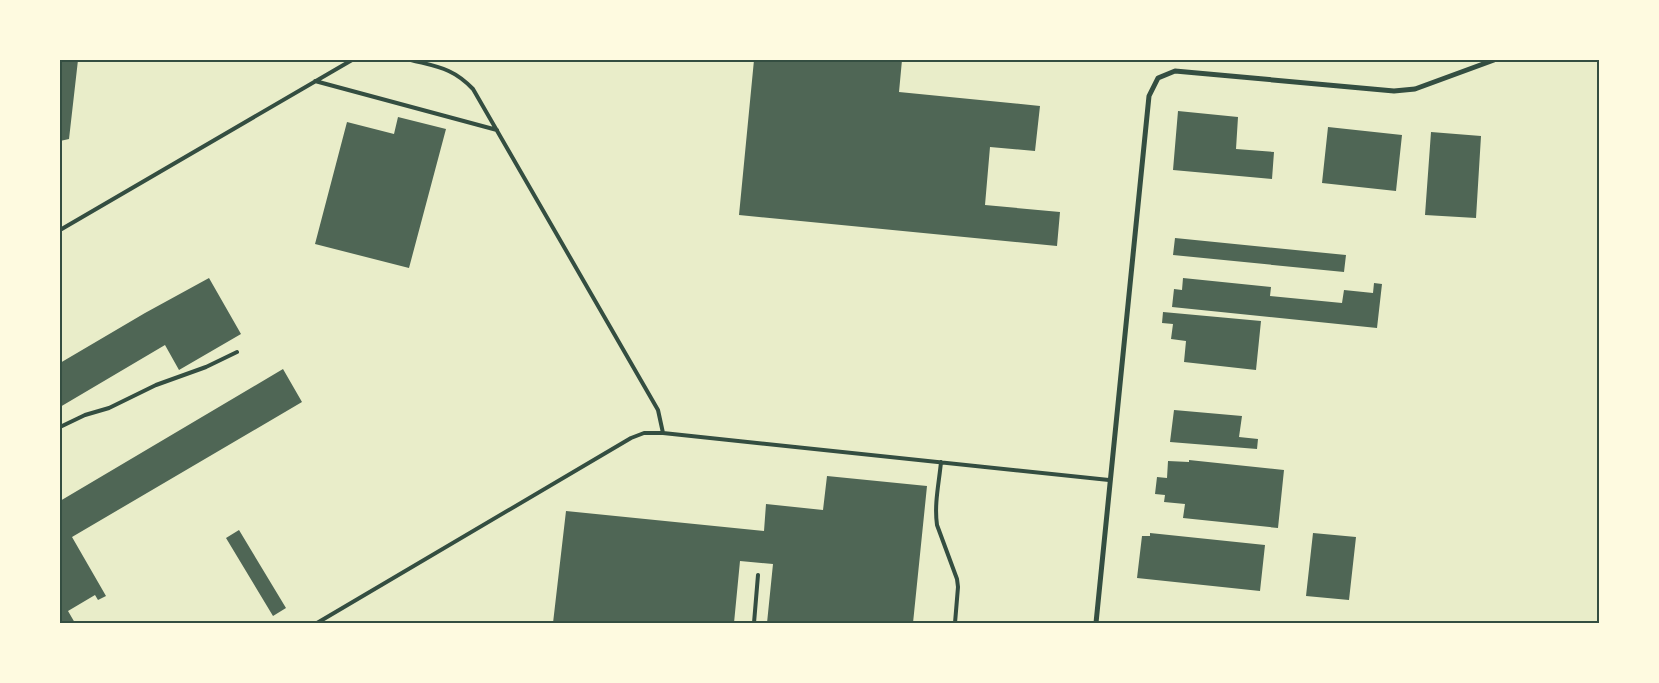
<svg xmlns="http://www.w3.org/2000/svg" width="1659" height="683" viewBox="0 0 1659 683" font-family="Ubuntu,sans-serif">
	<rect width="100%" height="100%" fill="#e9edc9"/>
	<path fill="#4f6655" d="M60,60H78L69,139L60,141Z
		M754,60H902L899,92L1040,106L1035,151L990,147L985,205L1060,212L1057,246L739,215Z
		M1178,111L1238,117L1236,149L1274,152L1272,179L1173,170Z
		M398,117L446,129L409,268L315,244L347,122L394,134Z
		M1328,127L1402,135L1396,191L1322,183Z
		M1431,132L1481,136L1476,218L1425,215Z
		M1175,238L1346,255L1344,272L1173,255Z
		M209,278L241,334L179,370L165,345L60,407V363L145,313Z
		M1183,278L1271,287L1270,296L1342,303L1344,290L1373,293L1374,283L1382,284L1377,328L1172,307L1174,289L1182,290Z
		M1163,312L1261,321L1256,370L1184,362L1186,341L1171,339L1173,324L1162,323Z
		M283,369L302,402L72,537L106,596L98,600L95,595L68,611L75,623H60V501Z
		M1174,410L1242,416L1239,437L1258,439L1257,449L1170,442Z
		M1189,460L1284,470L1278,528L1183,518L1185,504L1164,502L1165,495L1155,494L1157,477L1167,478L1168,461L1189,462Z
		M827,476L927,486L913,623H767L773,564L740,561L734,623H553L566,511L764,531L766,504L823,510Z
		M239,530L286,608L273,616L226,538Z
		M1150,533L1265,545L1260,591L1137,578L1142,536H1150Z
		M1313,533L1356,537L1349,600L1306,596Z"/>
	<g fill="none" stroke-linecap="round" stroke-linejoin="round">
		<path stroke="#344e41" stroke-width="4" d="M315,81L497,130
			M60,230L352,60
			M60,427L85,415L109,408L156,385L206,367L237,352
			M663,433L1109,480
			M941,462C939,483 934,504 937,525L957,579L958,587L955,623
			M317,623L631,438L644,433H663L658,410L473,89C453,68 438,67 411,60
			M754,623L758,575"/>
		<path stroke="#344e41" stroke-width="5" d="M1096,623L1149,96L1158,78L1175,71L1394,91L1415,89L1494,60"/>
	</g>
	<rect width="1659" height="683" fill="none" stroke="#fefae0" stroke-width="122"/>
	<rect x="61" y="61" width="1537" height="561" fill="none" stroke="#344e41" stroke-width="2"/>
</svg>
